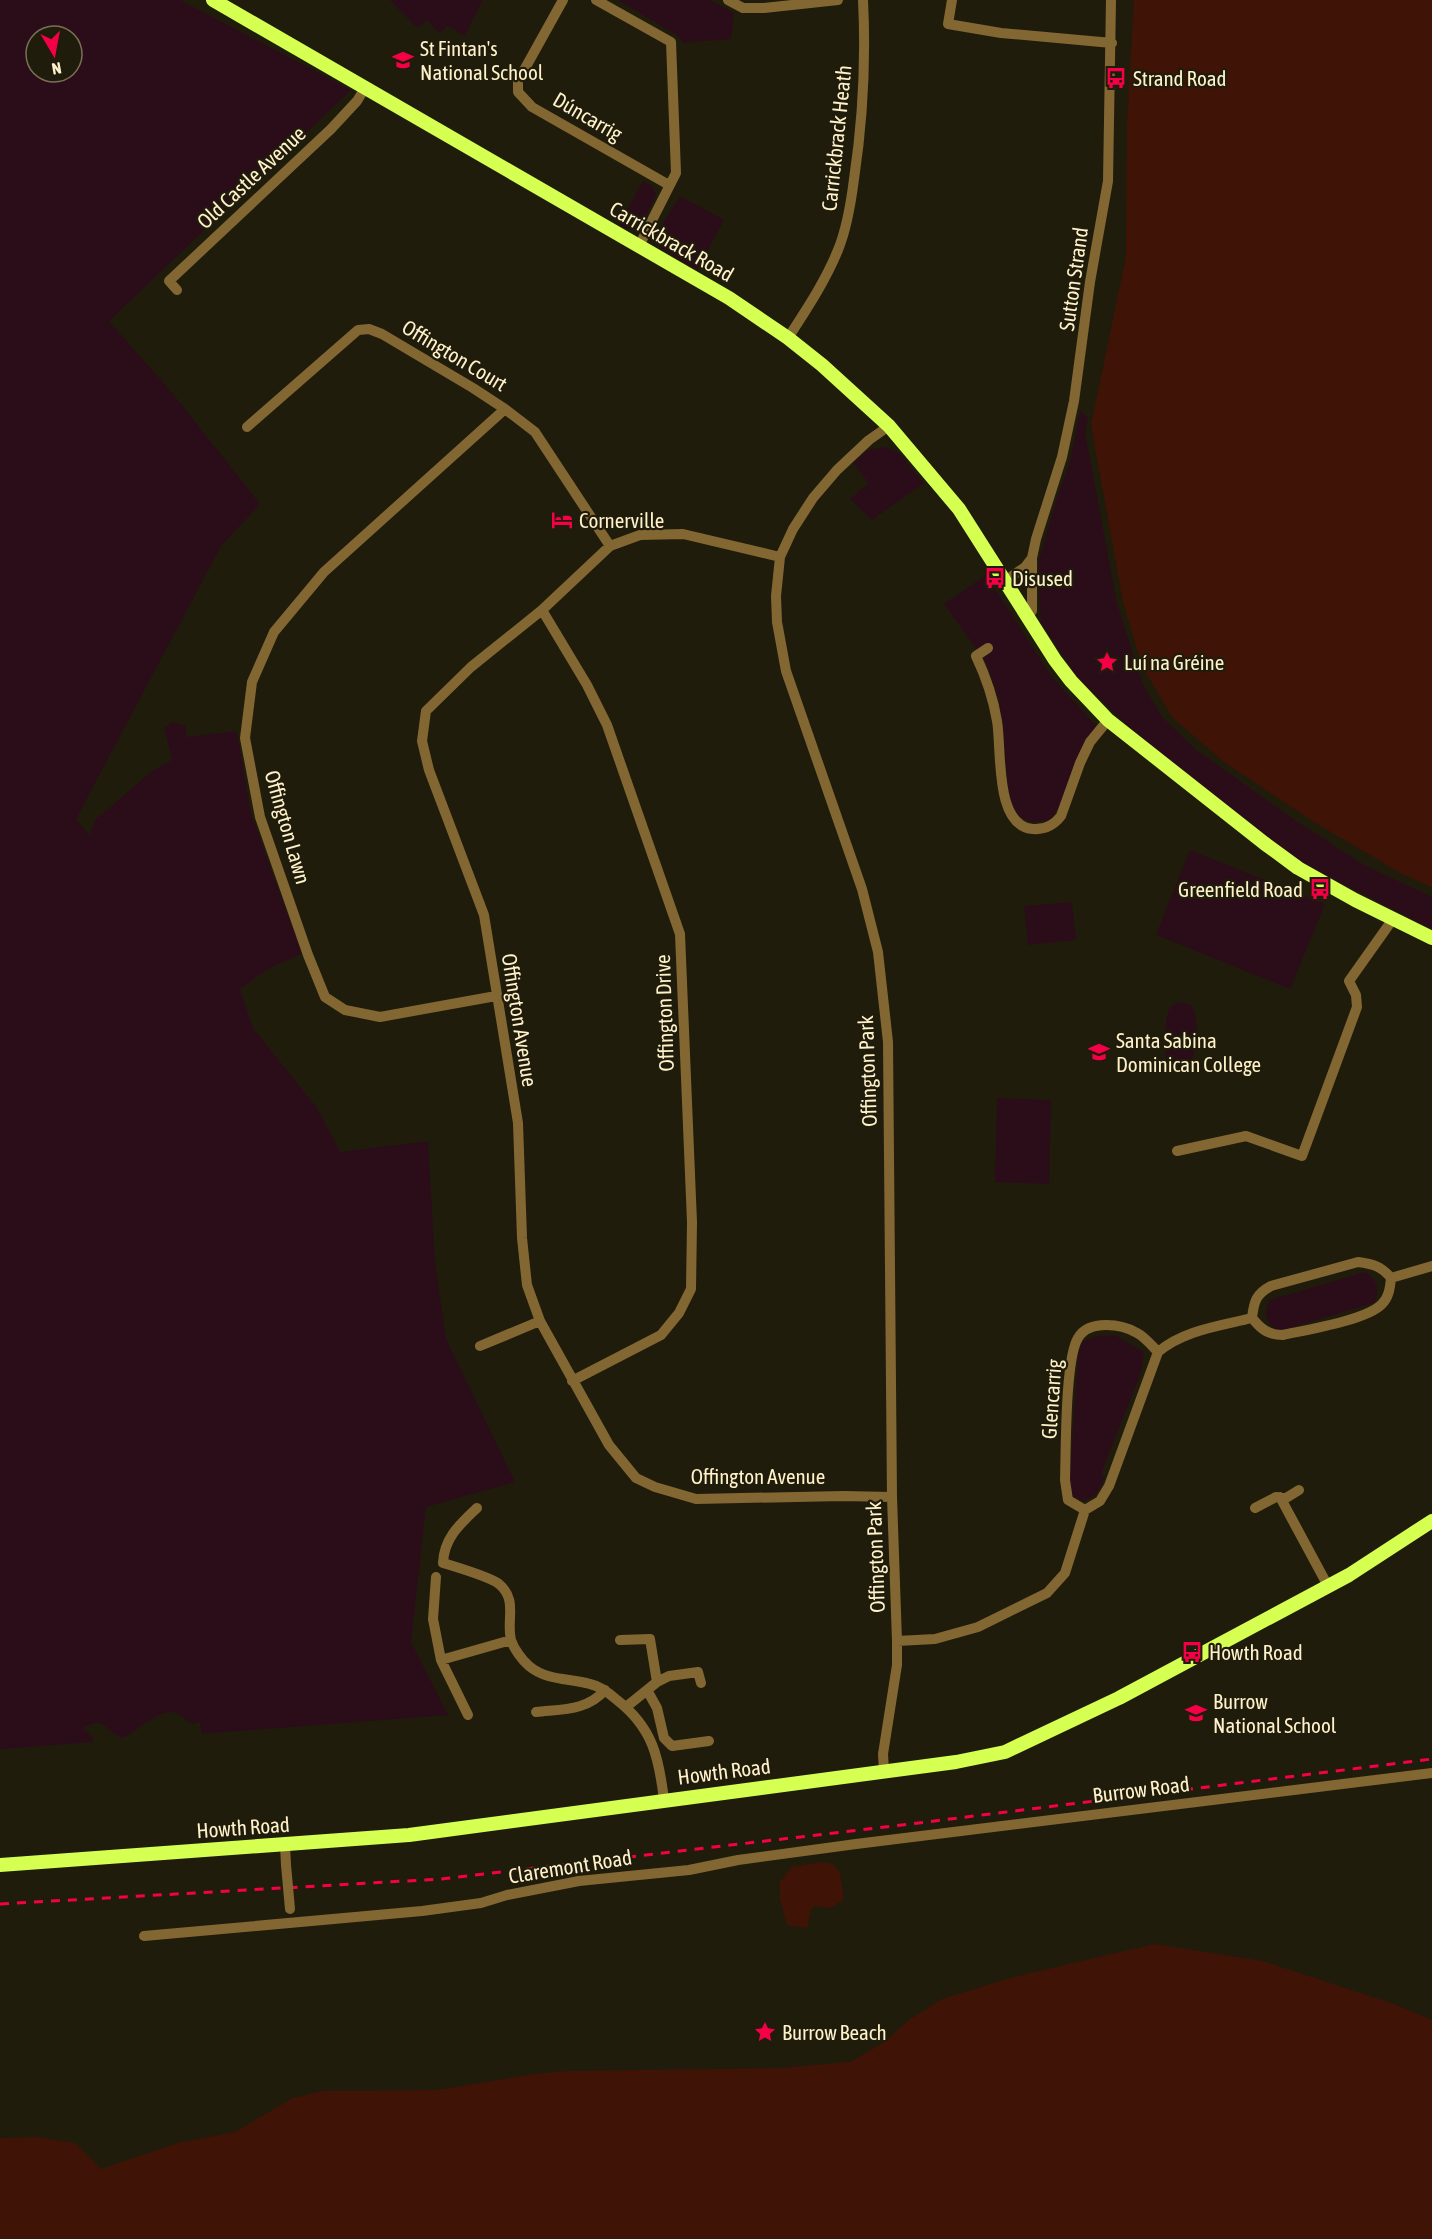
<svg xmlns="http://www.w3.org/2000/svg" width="1432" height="2239" viewBox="0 0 1432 2239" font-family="'Asap Condensed',sans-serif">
	<rect width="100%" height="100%" fill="#201c0b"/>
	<path fill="#2b0d1a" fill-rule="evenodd" d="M0,0H180L351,90L109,321L173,394L260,504L221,546L76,819L90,836L95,820L151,772L172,760L164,728L172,722L186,726V737L237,731L251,814L302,954L269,968L240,989L253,1028L317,1108L340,1152L428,1141L435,1264L446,1339L515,1482L426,1507L411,1642L448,1715L202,1734L200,1722L193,1724C187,1721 182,1715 176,1713C160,1707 137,1732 123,1738C104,1733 109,1715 83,1728L93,1738V1742L0,1749ZM36,36H72V72H36Z
		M390,0H483L465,36L448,26L439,33L427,20L417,28Z
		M618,0H710L734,13L731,39L683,43L678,36Z
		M643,181L652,186L656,194C653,203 640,232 628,229C625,229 622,226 619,224Z
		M680,196L724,220L697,270L660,248C652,232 672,210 680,196Z
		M1080,410L1088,418L1085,433L1117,604L1143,685L1163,718L1195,749L1296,821L1364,865L1432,897V929L1346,886L1290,855L1183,773L1130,728L1077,677L1041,623L1039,597V560L1056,501L1070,462Z
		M885,447L898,452L924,483L872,520L850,499L869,483L853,463L868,450Z
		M986,575L1051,676L1097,727L1061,803L1050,820L1032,823L1018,816L1009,795L999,701L986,662L944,604Z
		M1190,850L1325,904L1290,989L1156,935Z
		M1072,902L1076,940L1028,945L1024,906Z
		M1180,1002L1191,1005C1200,1017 1197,1051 1190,1063L1180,1067L1167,1063C1164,1053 1164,1020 1169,1010C1171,1005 1175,1004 1180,1002Z
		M997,1098L1051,1100L1049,1184L995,1182Z
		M1365,1272C1377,1279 1381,1291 1374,1303L1279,1331C1266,1324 1262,1312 1270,1300Z
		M1115,1335L1144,1352L1141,1372L1101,1474L1105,1476C1100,1489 1097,1497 1083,1501L1072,1496L1069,1490L1078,1352L1083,1341L1098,1336Z"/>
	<path fill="#3f1305" d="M1134,0H1432V887L1404,875L1314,822L1224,762L1172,717L1142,666L1123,602L1091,425L1126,256L1127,125Z
		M821,1862L833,1864L840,1873L844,1899L831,1908L815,1906L811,1909L807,1928L787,1925L780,1899V1882L792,1867Z
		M1154,1944L1263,1961L1394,2004L1432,2020V2239H0V2138L37,2137L75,2143L101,2169L178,2143L235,2132L293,2098L322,2091L437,2090L534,2074L569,2071L780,2068L850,2062L883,2043L909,2020L942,1999L1010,1978Z"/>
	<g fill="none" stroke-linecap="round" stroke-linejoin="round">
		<path stroke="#836732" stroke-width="10" d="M563,0L518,81V92L532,107L669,185
			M596,0L671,42L676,173L639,246
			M728,0L743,8H764L838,0
			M952,0L948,24L1001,33L1112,43
			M177,290L169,281L331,129L357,101L365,88
			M788,338C806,310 825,282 838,250C847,228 851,203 854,179C863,119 866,60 863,0
			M247,427L358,330L369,329L382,334L473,388L505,409L535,432L610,546
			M780,557L683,534L640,535L610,546L542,610L471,667L426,711L422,741L429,770L484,915L518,1123L522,1238L527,1285L540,1321L609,1445L636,1478L655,1487L696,1499L843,1496L892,1497
			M1005,581L1025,567L1032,558
			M542,610L587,685L607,725L680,934L692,1222L691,1289L679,1313L661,1335L572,1381
			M1026,616L1032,611V558L1036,539L1062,457L1074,401L1090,282L1108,181L1111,0
			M988,648L976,656C986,677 993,697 997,721C1002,750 994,826 1033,829C1045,830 1054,825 1061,816L1080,763L1090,742L1108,720
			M496,996L380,1017L345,1010L325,997L308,955L260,817L245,738L252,682L274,632L324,572L505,409
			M1177,1151L1246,1136L1302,1156L1357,1007L1356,995L1349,981L1393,919
			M1391,1278C1381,1266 1373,1264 1358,1262L1271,1286C1256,1294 1254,1301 1252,1318C1261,1329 1268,1335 1283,1335C1306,1330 1367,1320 1382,1304C1389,1297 1390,1288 1391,1278L1432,1266
			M480,1346L540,1321
			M1280,1497L1328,1586
			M477,1508C460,1524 444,1538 443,1563C456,1567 490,1577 499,1584C518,1600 506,1619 511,1640C514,1649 522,1660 529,1666C547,1681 569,1678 590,1684C600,1686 609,1693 617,1700C653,1728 659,1758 664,1800
			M1255,1508L1276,1497L1286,1498L1299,1490
			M1085,1510L1068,1500L1065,1480C1066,1451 1065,1359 1078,1338C1089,1319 1122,1324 1137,1333C1145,1337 1152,1346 1158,1352
			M436,1577L433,1619L441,1660L468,1715
			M620,1640L650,1639L657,1682L626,1707
			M897,1641L935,1639L978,1627L1047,1593L1065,1573L1085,1510L1100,1501L1109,1486L1158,1352C1184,1330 1220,1326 1252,1318
			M441,1660L511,1640
			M657,1682L669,1676L698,1672L701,1683
			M647,1690L657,1708L664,1738L672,1746L709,1741
			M536,1712C562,1709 587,1711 605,1690
			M884,1772L883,1754L897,1665V1641L892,1497L888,1042L878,952L862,889L786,671L777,622L776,596L780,557L793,529L813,498L837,470L869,440L889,426
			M285,1845L286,1865
			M144,1936L422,1911L481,1903L507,1895L579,1881L689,1870L738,1860L856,1844L1432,1773"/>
		<path stroke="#d5ff51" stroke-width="14" d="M213,0L729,298L788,338L822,365L889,426L959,509L1055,660L1071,681L1108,720L1264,843L1298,868L1355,900L1432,938
			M0,1865L409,1835L956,1762L1005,1752L1119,1698L1349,1575L1432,1521"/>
		<path stroke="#f50046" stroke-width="3" stroke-dasharray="9 8" stroke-linecap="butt" d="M0,1904L441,1879L902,1825L1432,1759"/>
		<path stroke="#836732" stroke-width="10" d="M286,1865L290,1909"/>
	</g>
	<defs>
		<symbol id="school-bare" viewBox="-9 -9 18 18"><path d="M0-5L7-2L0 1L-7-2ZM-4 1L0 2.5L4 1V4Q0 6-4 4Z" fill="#f50046" stroke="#201c0b" stroke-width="2.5" paint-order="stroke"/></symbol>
		<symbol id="bus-bare" viewBox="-9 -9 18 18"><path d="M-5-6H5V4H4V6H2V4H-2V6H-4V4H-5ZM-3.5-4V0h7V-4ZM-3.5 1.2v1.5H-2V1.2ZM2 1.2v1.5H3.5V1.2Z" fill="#f50046" stroke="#201c0b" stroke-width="2.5" paint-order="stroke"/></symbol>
		<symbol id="hotel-bare" viewBox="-9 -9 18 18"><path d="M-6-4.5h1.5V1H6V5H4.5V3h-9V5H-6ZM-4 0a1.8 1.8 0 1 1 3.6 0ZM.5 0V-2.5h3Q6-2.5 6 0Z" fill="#f50046" stroke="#201c0b" stroke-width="2.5" paint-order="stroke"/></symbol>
		<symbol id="sight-bare" viewBox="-9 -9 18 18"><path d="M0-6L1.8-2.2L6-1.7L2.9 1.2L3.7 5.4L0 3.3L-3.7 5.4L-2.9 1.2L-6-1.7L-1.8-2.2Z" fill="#f50046" stroke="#201c0b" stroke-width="2.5" paint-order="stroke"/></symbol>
	</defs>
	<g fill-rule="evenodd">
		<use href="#school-bare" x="388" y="45" width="30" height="30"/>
		<use href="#bus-bare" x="1101" y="63" width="30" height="30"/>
		<use href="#hotel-bare" x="547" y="505" width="30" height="30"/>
		<use href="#bus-bare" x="980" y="563" width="30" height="30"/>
		<use href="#sight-bare" x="1092" y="647" width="30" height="30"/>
		<use href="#bus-bare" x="1305" y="874" width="30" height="30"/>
		<use href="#school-bare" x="1084" y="1037" width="30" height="30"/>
		<use href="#bus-bare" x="1177" y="1637" width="30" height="30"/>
		<use href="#school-bare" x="1181" y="1698" width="30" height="30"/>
		<use href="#sight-bare" x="750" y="2017" width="30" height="30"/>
	</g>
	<g text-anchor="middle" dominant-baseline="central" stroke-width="4.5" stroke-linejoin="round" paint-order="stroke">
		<g font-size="21" fill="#fff1ca" stroke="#201c0b" text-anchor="start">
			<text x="420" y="48">St Fintan's<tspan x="420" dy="24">National School</tspan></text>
			<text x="1133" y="78">Strand Road</text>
			<text x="579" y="520">Cornerville</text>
			<text x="1012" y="578">Disused</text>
			<text x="1124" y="662">Luí na Gréine</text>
			<text x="1303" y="889" text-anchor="end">Greenfield Road</text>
			<text x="1116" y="1040">Santa Sabina<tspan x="1116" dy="24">Dominican College</tspan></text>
			<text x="1209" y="1652">Howth Road</text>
			<text x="1213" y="1701">Burrow<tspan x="1213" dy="24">National School</tspan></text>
			<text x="782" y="2032">Burrow Beach</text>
		</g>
		<g font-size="21" fill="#fff1ca" stroke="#201c0b">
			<text transform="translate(588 116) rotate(30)">Dúncarrig</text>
			<text transform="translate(836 138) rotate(-84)">Carrickbrack Heath</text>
			<text transform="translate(251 177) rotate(-43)">Old Castle Avenue</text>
			<text transform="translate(672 241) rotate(30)">Carrickbrack Road</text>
			<text transform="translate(1073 279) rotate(-82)">Sutton Strand</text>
			<text transform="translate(455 355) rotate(31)">Offington Court</text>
			<text transform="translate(288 827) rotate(74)">Offington Lawn</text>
			<text transform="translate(664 1013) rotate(-92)">Offington Drive</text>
			<text transform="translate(520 1020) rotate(81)">Offington Avenue</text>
			<text transform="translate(867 1071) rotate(-92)">Offington Park</text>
			<text transform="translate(1051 1399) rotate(-86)">Glencarrig</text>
			<text x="758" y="1476">Offington Avenue</text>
			<text transform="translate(875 1557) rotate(-92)">Offington Park</text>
			<text transform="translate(724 1771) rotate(-7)">Howth Road</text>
			<text transform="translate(1141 1789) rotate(-7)">Burrow Road</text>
			<text transform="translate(243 1827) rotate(-4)">Howth Road</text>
			<text transform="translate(570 1866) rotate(-9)">Claremont Road</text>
		</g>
	</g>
	<g transform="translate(54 54) rotate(170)"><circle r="28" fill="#201c0b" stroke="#797157" stroke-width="1.5"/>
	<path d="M0-4.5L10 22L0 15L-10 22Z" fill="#f50046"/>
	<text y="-9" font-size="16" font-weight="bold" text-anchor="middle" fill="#fff1ca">N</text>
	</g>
</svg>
